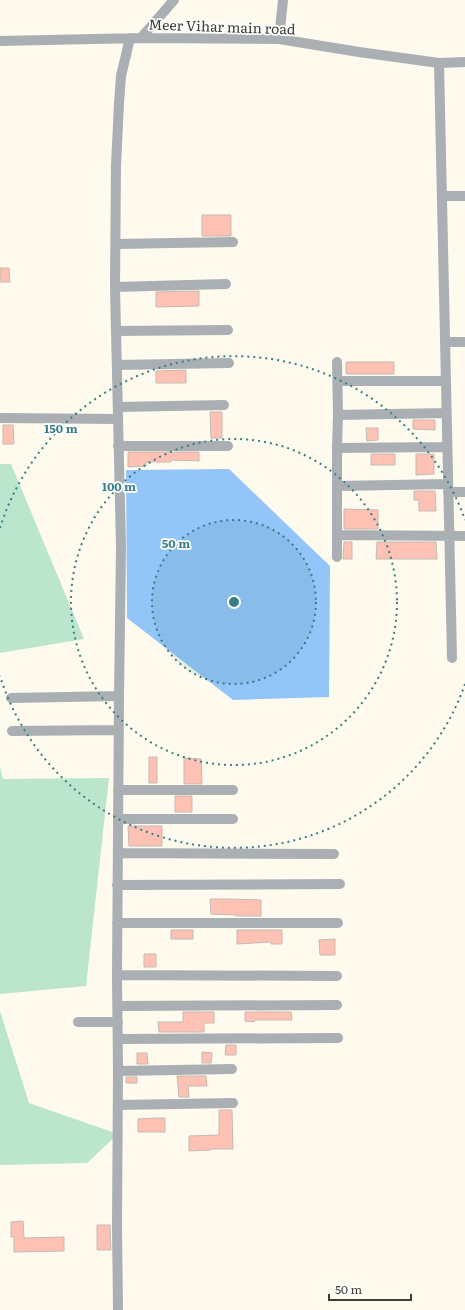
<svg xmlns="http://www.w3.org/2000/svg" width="465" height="1310" viewBox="0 0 465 1310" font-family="Literata,serif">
	<rect width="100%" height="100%" fill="#fefbee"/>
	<path fill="#bbe6cd" d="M0,464H11L84,639L0,653Z
		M0,767L3,779L109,778L86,986L0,994Z
		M0,1011L29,1103L118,1134L87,1163L0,1165Z"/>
	<path fill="#93c5f9" d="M229,469L330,566L329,697L233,700L127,618L126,470Z"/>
	<path fill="#fec2b4" stroke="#c6b8b4" d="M202,215H231V236H202Z
		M0,268H9L10,282H0Z
		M199,291V306L156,307V292Z
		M346,362H394V374H346Z
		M186,370V383H156V371Z
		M210,412H222V438H211Z
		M413,420H435V430L413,429Z
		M3,425H13L14,444H3Z
		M366,428H378V440L367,441Z
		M128,452H199V461L171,460V462H146V466L128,467Z
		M371,454H395V465H371Z
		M416,454H434V474L416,475Z
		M414,491H435L436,511H419V500H414Z
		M344,509L378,510V529H344Z
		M344,542H352V559H343Z
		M377,542H436L437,559H376Z
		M149,757H157V783H149Z
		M184,758L201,759L202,784H184Z
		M175,796H192V812H175Z
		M128,826H162V846H129Z
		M210,899H226L261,900V916H236V915L211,914Z
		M171,930H193V939H171Z
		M237,930H282V944H271V942L237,944Z
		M335,939V955H320L319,940Z
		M144,954H156V967H144Z
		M183,1012H214V1023H204V1032H159L158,1022H183Z
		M245,1012H291L292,1020H254V1022L245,1021Z
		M226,1045H236V1055H225Z
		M202,1052L212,1053L211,1063H202Z
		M137,1053H147L148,1064H137Z
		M177,1076H206L207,1086H188L189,1097H179Z
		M126,1077H137V1083H126Z
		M219,1110H232L233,1149H211V1150L189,1151V1136L219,1135Z
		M156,1118H165V1132H138V1119Z
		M23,1221L24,1238L64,1237V1251L14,1252V1237H11V1222Z
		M97,1225H110L111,1250H97Z"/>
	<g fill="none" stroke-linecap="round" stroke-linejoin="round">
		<path stroke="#aaafb3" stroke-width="10" d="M141,38L174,0
			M279,39L283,0
			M0,41L141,38L279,39L359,52L439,63L465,62
			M439,63L452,658
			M442,196H465
			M116,244L233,242
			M115,287L226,284
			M116,331L228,330
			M445,342H465
			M337,362L338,415L337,448V557
			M117,365L229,363
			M338,381H446
			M118,407L224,405
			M338,415L446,413
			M0,418L117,419
			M118,446H228
			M337,448L447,447
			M337,486L448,484
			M448,492H465
			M337,535L465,536
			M11,698L119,696
			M12,731L119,730
			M118,790H233
			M118,819H233
			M118,853L334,854
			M117,885L340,884
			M117,923H338
			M117,975L337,976
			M118,1006L337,1005
			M78,1022H118
			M118,1039L338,1038
			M118,1071L232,1069
			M118,1105L233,1103
			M118,1310L117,1225L118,1071L117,975L119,696L121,546L115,287L116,166L119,103L121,76L130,38"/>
	</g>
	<circle cx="234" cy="602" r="82" fill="#377e87" fill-opacity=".12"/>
	<g fill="none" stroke="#377e87" stroke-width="2" stroke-dasharray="2 4">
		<circle cx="234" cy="602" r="82"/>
		<circle cx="234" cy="602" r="163"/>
		<path d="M465 684A245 245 0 0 1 0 676M0 528A245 245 0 0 1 465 520"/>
	</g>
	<g text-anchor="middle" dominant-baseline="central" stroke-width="3.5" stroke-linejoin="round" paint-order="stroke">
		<g font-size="14" fill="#3d3c37" stroke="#fff">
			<text transform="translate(222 26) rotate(2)">Meer Vihar main road</text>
		</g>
	</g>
	<circle cx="234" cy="602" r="6" fill="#377e87" stroke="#fff" stroke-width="2"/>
	<g font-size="12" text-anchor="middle" font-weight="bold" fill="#377e87" stroke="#fff" stroke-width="3.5" stroke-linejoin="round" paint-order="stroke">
		<text x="61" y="433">150 m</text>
		<text x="119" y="491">100 m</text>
		<text x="176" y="548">50 m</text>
	</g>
	<path d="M329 1294v6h82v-6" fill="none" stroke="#3d3c37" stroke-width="2"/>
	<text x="335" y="1294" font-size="12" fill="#3d3c37" stroke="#ffffff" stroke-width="3" paint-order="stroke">50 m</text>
</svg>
